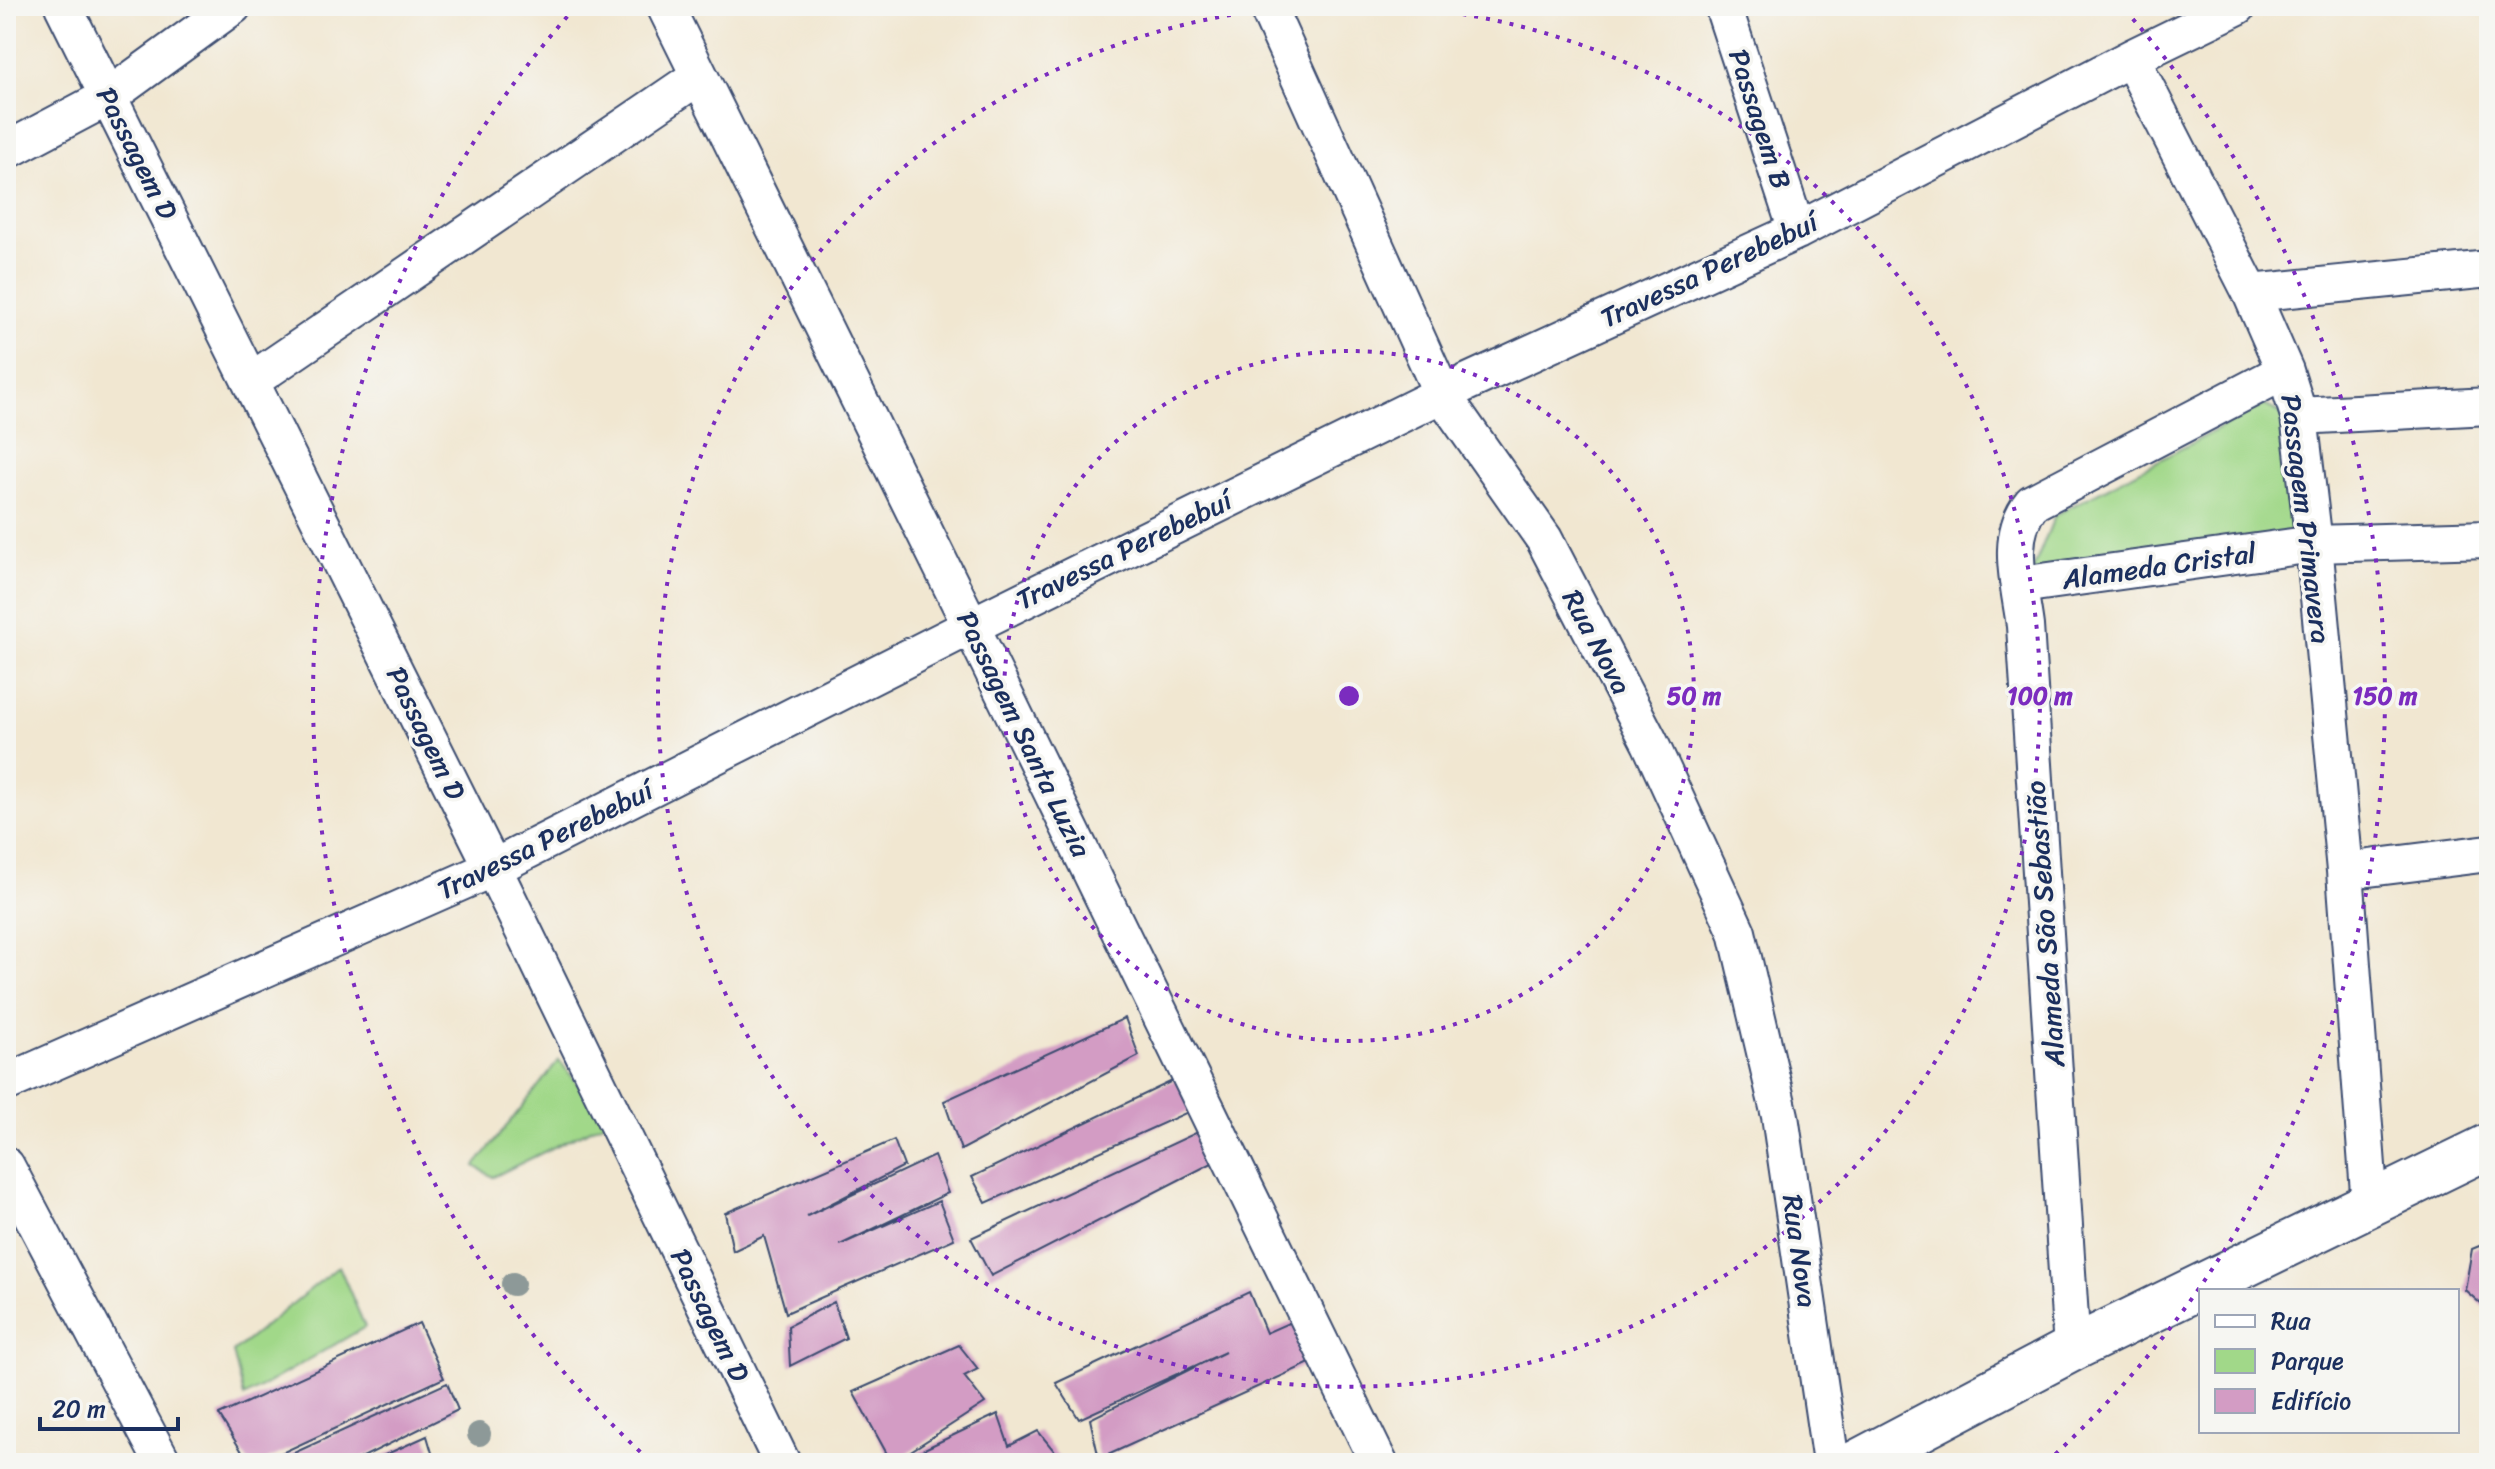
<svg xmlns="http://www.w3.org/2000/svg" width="2495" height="1469" viewBox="0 0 2495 1469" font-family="Sriracha,sans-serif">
	<rect width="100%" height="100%" fill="#f6f6f2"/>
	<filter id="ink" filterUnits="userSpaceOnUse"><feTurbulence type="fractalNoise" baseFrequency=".0125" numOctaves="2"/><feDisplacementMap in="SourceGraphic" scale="16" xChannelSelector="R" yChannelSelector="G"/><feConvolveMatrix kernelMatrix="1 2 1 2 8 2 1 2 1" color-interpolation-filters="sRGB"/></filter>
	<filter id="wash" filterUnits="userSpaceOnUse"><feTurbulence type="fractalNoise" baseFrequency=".006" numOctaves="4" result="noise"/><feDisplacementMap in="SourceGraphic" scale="32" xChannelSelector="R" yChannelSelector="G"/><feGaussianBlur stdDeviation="1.8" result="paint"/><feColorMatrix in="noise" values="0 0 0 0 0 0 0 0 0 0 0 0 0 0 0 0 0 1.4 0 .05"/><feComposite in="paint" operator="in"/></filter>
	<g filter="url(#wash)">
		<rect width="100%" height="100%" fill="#f1e7d1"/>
		<path fill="#a1d889" stroke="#5e8474" stroke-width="2" d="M2264,405L2285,415L2298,531L2029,579L2055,515Z
			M559,1060L607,1121L493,1177L475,1166Z
			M339,1266L365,1327L244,1397L233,1352Z"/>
		<g id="blocks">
			<path fill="#d39cc4" d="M1125,1018L1139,1056L961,1150L944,1101Z
				M1189,1073L1197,1108L986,1203L972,1177Z
				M1200,1131L1214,1162L991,1276L971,1238Z
				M894,1140L904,1166L807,1216L934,1156L948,1193L840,1245L939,1201L954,1239L786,1313L764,1236L733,1251L725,1213Z
				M2489,1242V1311L2465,1290L2472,1249Z
				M1249,1292L1266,1333L1295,1320L1310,1363L1099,1459L1090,1419L1225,1352L1079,1419L1056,1383Z
				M834,1302L846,1338L790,1366L788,1326Z
				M419,1323L444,1378L260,1463H249L219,1415Z
				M959,1345L978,1369L964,1376L985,1403L892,1463L853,1392Z
				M447,1383L458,1410L351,1463H272Z
				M998,1414L1009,1446L1038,1431L1064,1463H895Z
				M427,1436L435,1463H367Z"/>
		</g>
	</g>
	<g filter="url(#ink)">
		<use href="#blocks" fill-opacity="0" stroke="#3b4b6f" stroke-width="2"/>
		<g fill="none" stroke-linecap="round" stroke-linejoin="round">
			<defs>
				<path id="minor" d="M63,6L493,868L782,1463
					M665,6L971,626L1379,1463
					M1267,6L1442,394L1544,539L1650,743L1737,932L1780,1116L1831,1463
					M1723,6L1797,231
					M2131,58L2251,293L2285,371L2299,416L2314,544L2345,871L2370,1206
					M6,151L108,97L233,6
					M2251,293L2489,269
					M251,381L699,76
					M2299,416L2489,406
					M2020,585L2314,544L2489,539
					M2345,871L2489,853
					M6,1083L493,868L971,626L1442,394L1797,231L2131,58L2238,6
					M6,1166L163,1463
					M2072,1349L2025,626C2020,586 2004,537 2032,503L2285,371"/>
				<path id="tertiary" d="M1856,1463L2072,1349L2489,1146"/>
			</defs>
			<use href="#minor" stroke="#3b4b6f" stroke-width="40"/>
			<use href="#tertiary" stroke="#3b4b6f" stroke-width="48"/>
			<use href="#minor" stroke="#fff" stroke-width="36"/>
			<use href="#tertiary" stroke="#fff" stroke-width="44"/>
		</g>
		<g fill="#8d9998">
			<circle cx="513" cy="1284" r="12"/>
			<circle cx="479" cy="1434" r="12"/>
		</g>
	</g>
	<g fill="none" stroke="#7b2cbf" stroke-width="4" stroke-dasharray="4 8">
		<circle cx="1349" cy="696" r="345"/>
		<path d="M1391 6A691 691 0 1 1 1307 6"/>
		<path d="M649 1460A1036 1036 0 0 1 573 10M2125 10A1036 1036 0 0 1 2049 1460"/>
	</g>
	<g text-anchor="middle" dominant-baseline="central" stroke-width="7" stroke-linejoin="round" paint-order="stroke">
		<g font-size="28" fill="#1b2f5e" stroke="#f6f6f2">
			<text transform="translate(1760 119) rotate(72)">Passagem B</text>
			<text transform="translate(137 153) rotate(63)">Passagem D</text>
			<text transform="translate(1709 270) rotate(-25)">Travessa Perebebuí</text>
			<text transform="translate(2306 519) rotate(83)">Passagem Primavera</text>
			<text transform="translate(1124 550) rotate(-26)">Travessa Perebebuí</text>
			<text transform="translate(2159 566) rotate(-8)">Alameda Cristal</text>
			<text transform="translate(1597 642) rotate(62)">Rua Nova</text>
			<text transform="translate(426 733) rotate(64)">Passagem D</text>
			<text transform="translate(1024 734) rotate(64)">Passagem Santa Luzia</text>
			<text transform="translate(545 840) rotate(-26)">Travessa Perebebuí</text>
			<text transform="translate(2045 924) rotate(-94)">Alameda São Sebastião</text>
			<text transform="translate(1800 1251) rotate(82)">Rua Nova</text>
			<text transform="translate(710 1315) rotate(64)">Passagem D</text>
		</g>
	</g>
	<circle cx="1349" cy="696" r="12" fill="#7b2cbf" stroke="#f6f6f2" stroke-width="4"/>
	<g font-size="24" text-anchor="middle" font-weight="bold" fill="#7b2cbf" stroke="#f6f6f2" stroke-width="7" stroke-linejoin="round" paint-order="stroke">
		<text x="1694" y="704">50 m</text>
		<text x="2040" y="704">100 m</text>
		<text x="2385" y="704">150 m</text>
	</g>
	<rect width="2495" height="1469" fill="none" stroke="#f6f6f2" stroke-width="32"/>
	<rect x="2199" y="1289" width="260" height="144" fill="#f6f6f2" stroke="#9ea6b7" stroke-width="2"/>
	<rect x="2215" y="1315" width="40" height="12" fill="#ffffff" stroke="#9ea6b7" stroke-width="2"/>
	<text x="2271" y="1329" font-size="24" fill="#1b2f5e">Rua</text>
	<rect x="2215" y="1349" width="40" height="24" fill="#a1d889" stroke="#9ea6b7" stroke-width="2"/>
	<text x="2271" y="1369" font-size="24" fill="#1b2f5e">Parque</text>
	<rect x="2215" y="1389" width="40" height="24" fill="#d39cc4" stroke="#9ea6b7" stroke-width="2"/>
	<text x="2271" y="1409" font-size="24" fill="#1b2f5e">Edifício</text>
	<path d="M40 1417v12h138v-12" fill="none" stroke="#1b2f5e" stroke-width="4"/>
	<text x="52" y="1417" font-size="24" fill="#1b2f5e" stroke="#f6f6f2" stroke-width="6" paint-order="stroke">20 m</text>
</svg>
